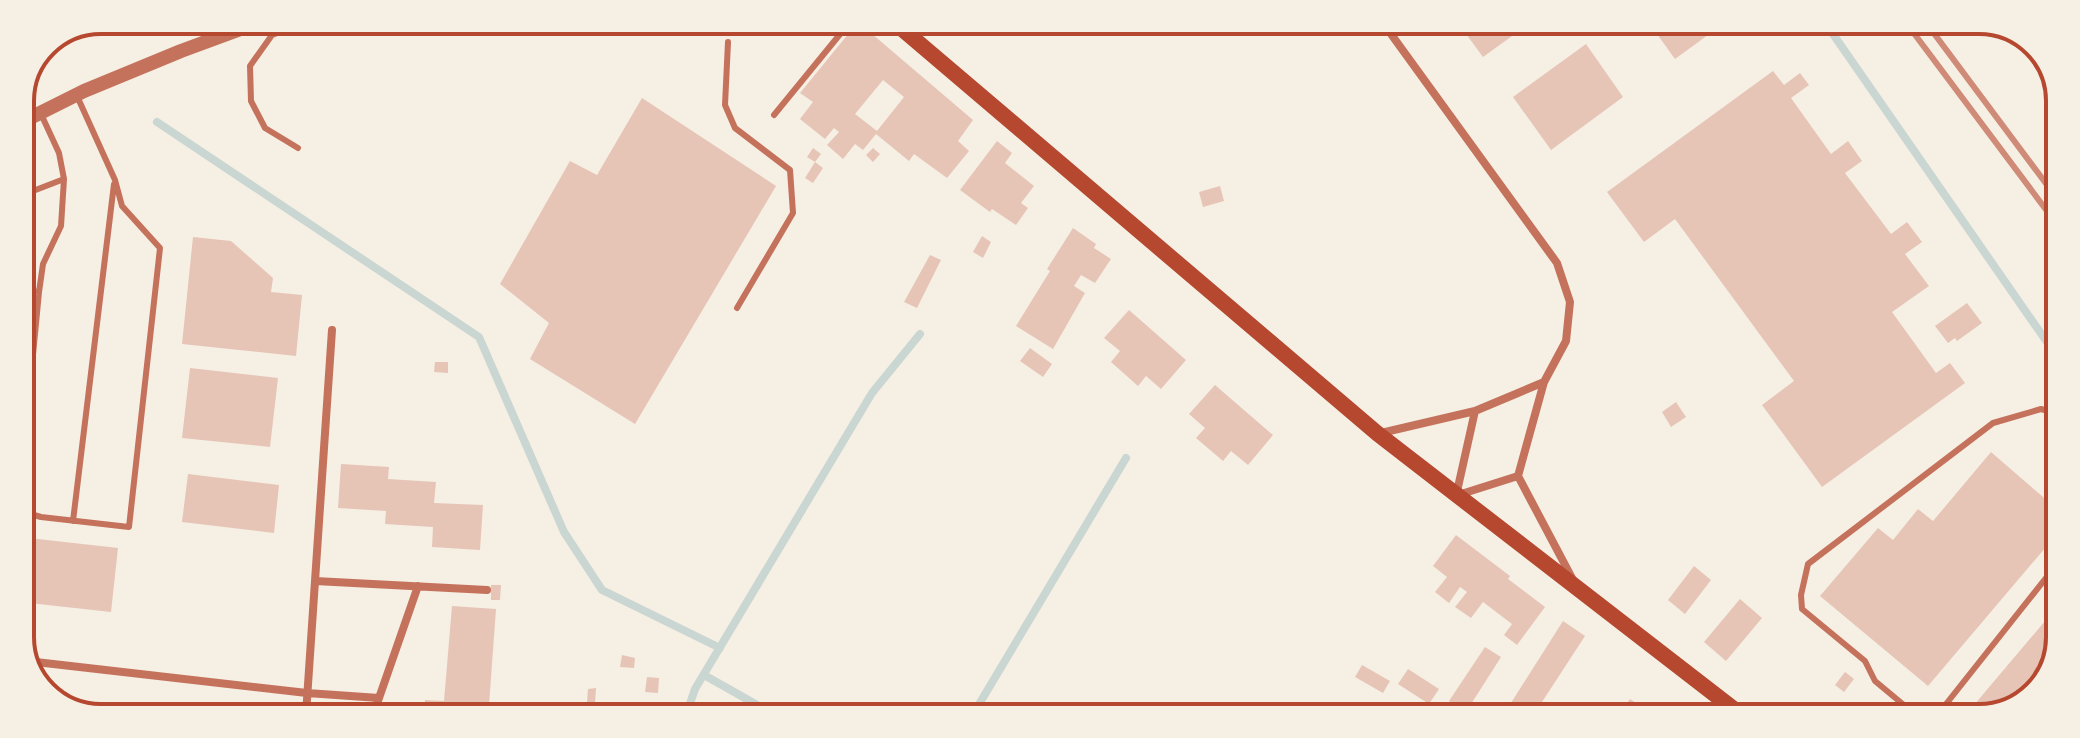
<svg xmlns="http://www.w3.org/2000/svg" width="2080" height="738" viewBox="0 0 2080 738" font-family="'PT Sans Narrow',sans-serif">
	<rect width="100%" height="100%" fill="#f6efe4"/>
	<g fill="none" stroke-linecap="round" stroke-linejoin="round">
		<path stroke="#c9d6d2" stroke-width="8" d="M1826,24L2058,358
			M2020,35L2055,82
			M157,122L479,337L564,532L602,590L720,648
			M704,675L775,715
			M686,715L695,689L872,393L920,334
			M972,716L1126,458"/>
	</g>
	<path fill="#e6c5b7" fill-rule="evenodd" d="M858,22L973,120L958,141L969,151L947,178L914,154L909,161L876,134L863,150L855,144L843,159L827,145L839,132L834,128L825,139L800,119L813,102L800,93ZM883,80L904,97L877,131L855,114Z
		M1458,23H1530L1483,57Z
		M1649,23L1723,24L1675,59Z
		M1586,44L1623,97L1551,150L1513,97Z
		M1773,71L1784,85L1800,73L1809,85L1791,98L1831,154L1848,141L1862,161L1845,173L1891,234L1907,222L1922,242L1905,254L1929,286L1892,312L1936,373L1950,363L1965,383L1822,487L1762,405L1794,381L1675,219L1644,242L1607,192Z
		M642,98L776,186L635,424L530,359L549,323L500,284L570,161L597,175Z
		M997,141L1012,153L1005,163L1034,186L1021,203L1028,208L1016,225L992,209L990,212L960,190Z
		M813,148L821,154L815,162L807,157Z
		M873,148L880,154L873,162L866,155Z
		M815,162L823,168L813,183L805,178Z
		M1220,186L1224,201L1203,207L1199,192Z
		M1073,228L1096,244L1094,248L1111,259L1095,283L1081,275L1074,286L1085,293L1053,349L1016,326L1050,271L1047,269Z
		M982,236L991,242L983,258L973,252Z
		M193,237L231,241L273,278L271,292L302,295L296,356L182,344Z
		M930,255L941,260L917,308L904,302Z
		M1967,303L1982,323L1957,341L1955,338L1948,343L1935,326Z
		M20,307H25L22,337H20Z
		M1129,310L1186,360L1161,389L1146,376L1138,386L1111,362L1120,351L1104,338Z
		M1030,348L1052,364L1043,377L1020,361Z
		M2056,348L2058,357L2051,363L2046,357Z
		M435,362H448V373L434,372Z
		M190,368L278,378L270,447L182,438Z
		M1215,385L1273,435L1248,465L1231,451L1223,461L1196,438L1205,428L1189,414Z
		M1676,402L1686,417L1671,427L1662,412Z
		M1991,452L2057,509V534L1928,686L1820,596L1878,528L1893,540L1918,509L1933,521Z
		M341,464L389,467L388,479L436,482L434,503L483,505L480,550L432,547L433,527L385,524L386,511L338,508Z
		M188,474L279,485L274,533L182,522Z
		M1456,535L1510,576L1508,579L1545,607L1517,645L1504,635L1512,624L1483,602L1471,618L1455,607L1467,592L1460,587L1449,603L1435,592L1447,577L1433,566Z
		M20,537L118,548L111,612L20,602Z
		M1694,566L1711,580L1685,614L1668,600Z
		M491,585H501L500,600H491Z
		M1740,599L1762,618L1726,661L1704,642Z
		M452,606L496,609L489,705L467,703L466,715H424L425,700L444,701Z
		M2056,608V663L2028,702L1979,718H1963Z
		M1563,621L1585,636L1542,702L1547,705L1540,717H1502Z
		M1485,647L1501,657L1466,712L1449,701Z
		M622,655L635,658L634,668L620,667Z
		M1362,665L1390,681L1383,693L1355,677Z
		M1408,669L1439,689L1429,704L1398,684Z
		M1845,672L1854,679L1844,692L1835,685Z
		M647,677L659,678L658,693L645,692Z
		M596,688L595,703L587,702L588,689Z
		M1630,699L1657,717H1617Z
		M1667,704L1686,717H1657Z
		M1592,707L1606,717H1585Z"/>
	<g fill="none" stroke-linecap="round" stroke-linejoin="round">
		<path stroke="#c5725c" stroke-width="6" d="M771,24L775,21
			M728,42L725,105L735,128L790,170L793,213L737,308
			M774,115L850,22
			M298,148L265,128L251,101L250,66L272,35L299,25L301,20
			M20,196L64,179L59,153L41,114
			M20,291L39,292L20,491
			M39,292L43,264L61,226L64,179
			M20,511L41,517L129,527L160,248L122,206L115,180L77,96
			M73,521L114,184
			M1905,706L1919,718
			M1895,718L1905,706L1875,681L1865,661L1802,609L1801,595L1808,564L1993,423L2041,409L2058,414
			M1935,718L2057,564"/>
		<path stroke="#c5725c" stroke-width="8" d="M1383,23L1557,263L1570,302L1566,341L1544,382L1518,476L1572,578
			M1381,433L1475,411L1544,382
			M1458,495L1518,476
			M1456,496L1475,411
			M315,581L487,590
			M27,661L307,693L379,698L373,714
			M379,698L418,586
			M73,712L86,714
			M306,714L332,330"/>
		<path stroke="#c5725c" stroke-width="14" d="M20,123L84,91L181,51L265,20"/>
		<path stroke="#b5482f" stroke-width="16" d="M894,22L1378,434L1744,717"/>
		<path stroke="#cf8b77" stroke-width="6" d="M1907,24L2059,227
			M1927,24L2059,201"/>
	</g>
	<path d="M0 0H2080V738H0ZM101 34H1979A67 67 0 0 1 2046 101V637A67 67 0 0 1 1979 704H101A67 67 0 0 1 34 637V101A67 67 0 0 1 101 34Z" fill="#f6efe4" fill-rule="evenodd"/>
	<path fill="none" stroke="#b5482f" stroke-width="4" d="M101 34H1979A67 67 0 0 1 2046 101V637A67 67 0 0 1 1979 704H101A67 67 0 0 1 34 637V101A67 67 0 0 1 101 34Z"/>
</svg>
